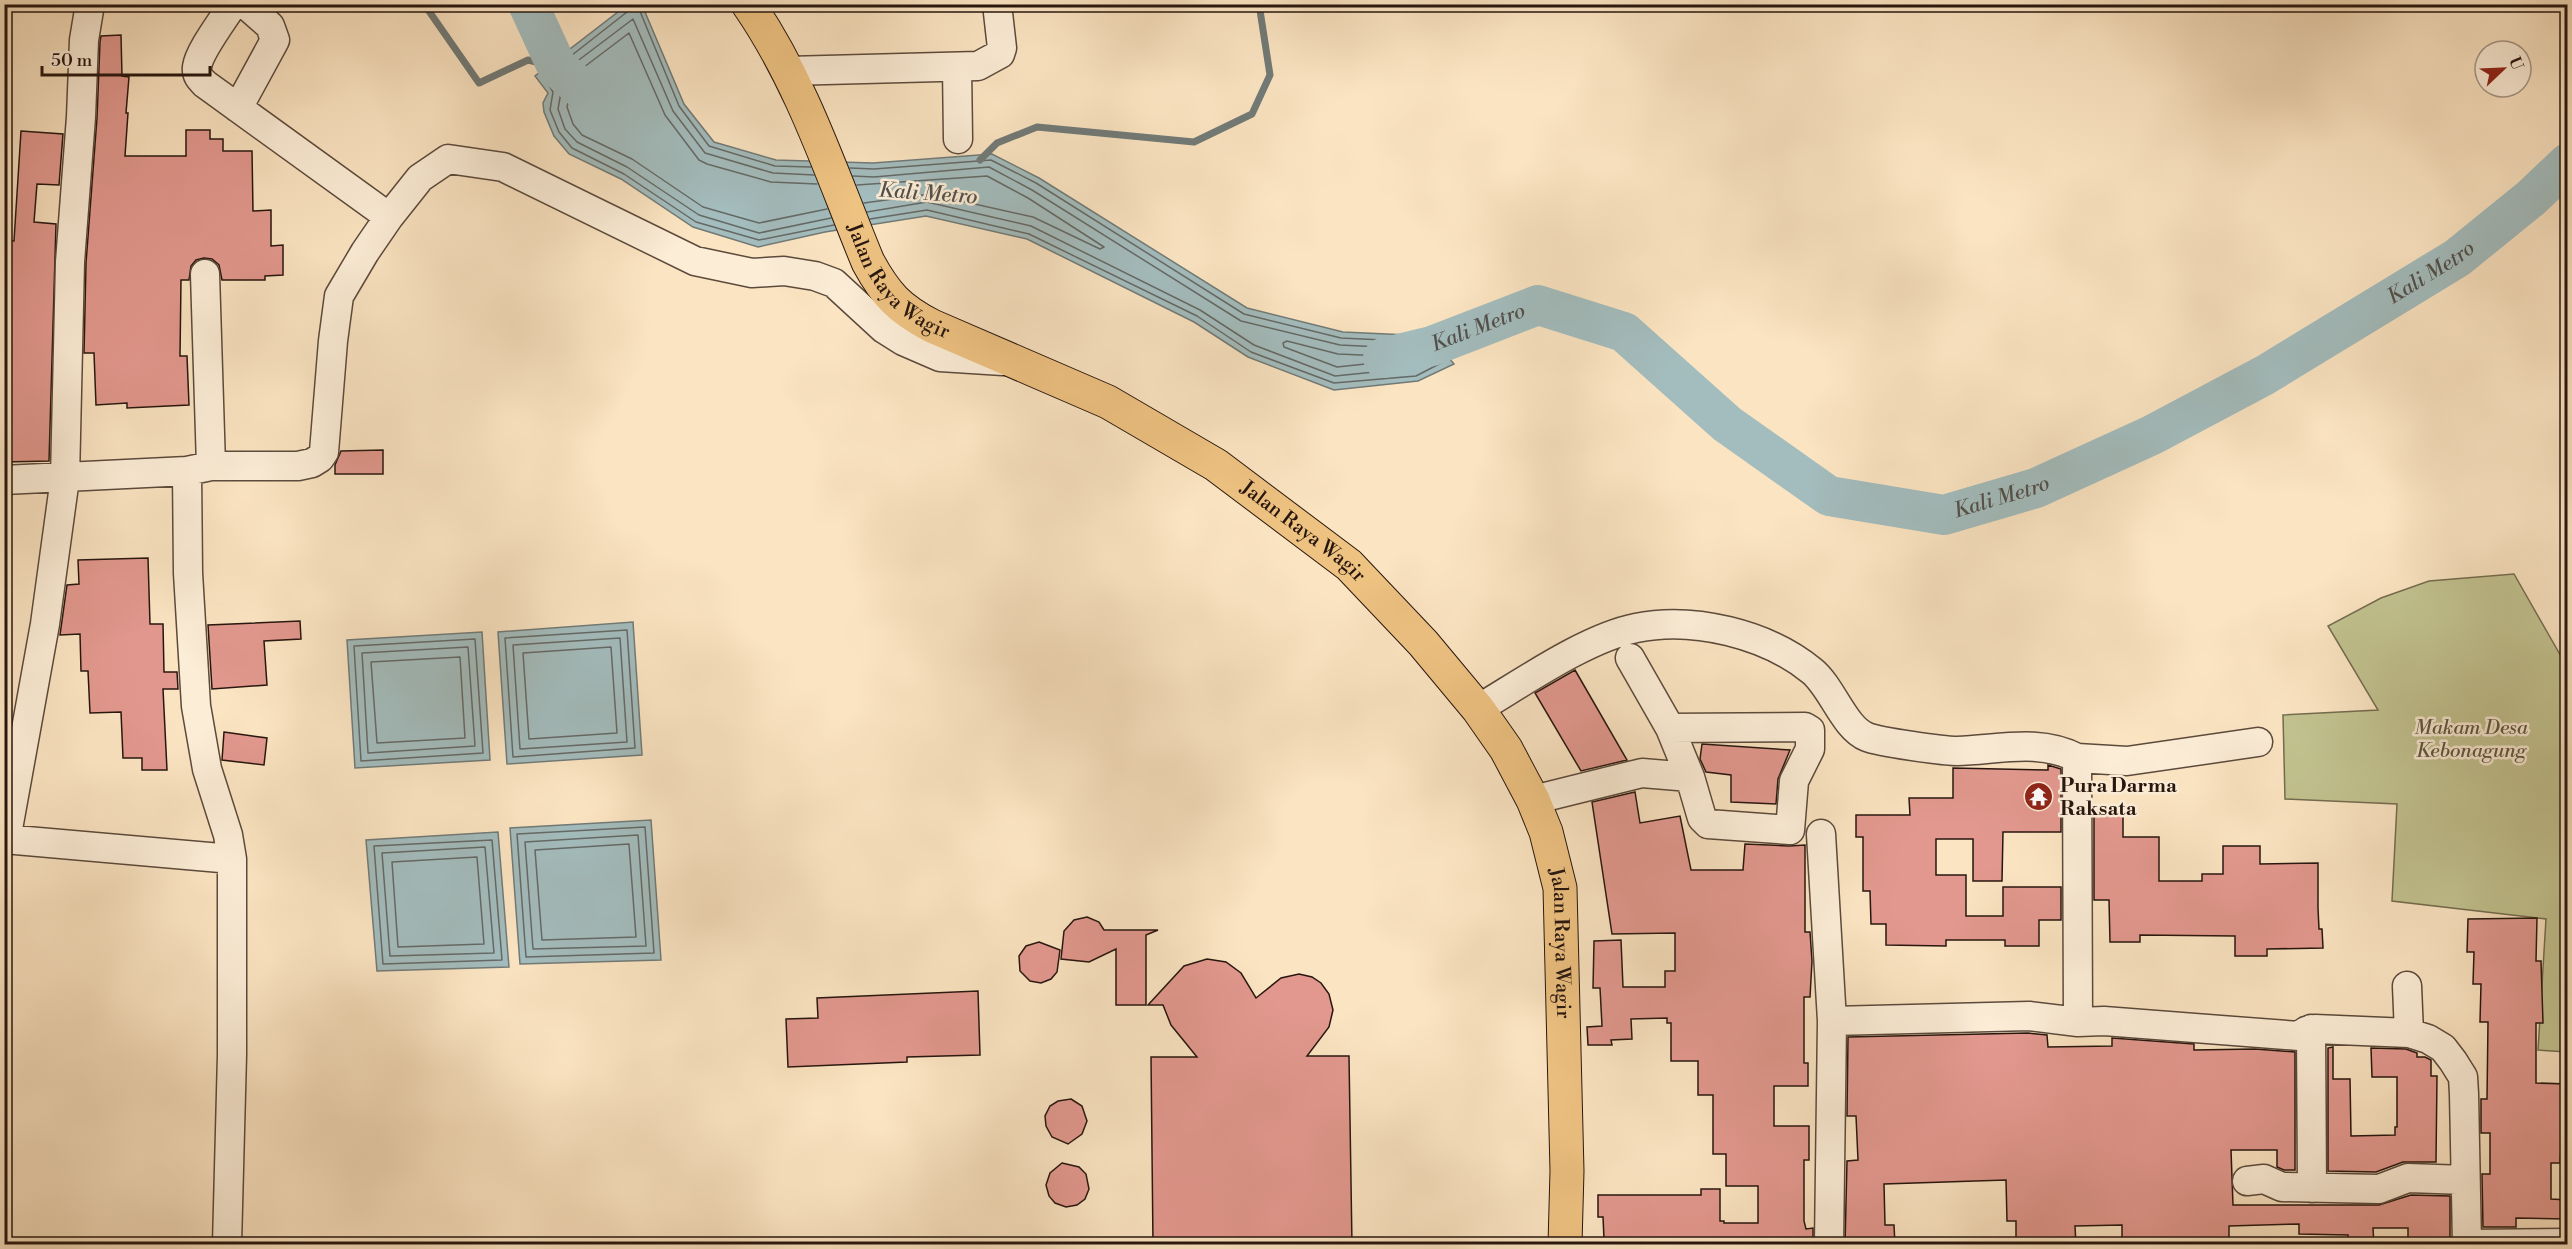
<svg xmlns="http://www.w3.org/2000/svg" width="2572" height="1249" viewBox="0 0 2572 1249" font-family="'Libre Bodoni',serif">
	<rect width="100%" height="100%" fill="#fbe4c2"/>
	<filter id="stains"><feTurbulence type="fractalNoise" baseFrequency=".00333" numOctaves="4"/><feColorMatrix values="0 0 0 0 .2 0 0 0 0 .09 0 0 0 0 .02 0 0 0 .5 -.17"/></filter>
	<radialGradient id="worn" r=".72"><stop offset=".6" stop-color="#630" stop-opacity="0"/><stop offset="1" stop-color="#630" stop-opacity=".3"/></radialGradient>
	<path fill="#c2c390" stroke="#746c50" stroke-width="1.5" d="M2514,574L2562,658L2567,657V1052L2538,1050L2546,919L2392,901L2397,804L2285,799L2283,715L2378,710L2328,626L2381,598L2429,581Z"/>
	<path fill="#a3bcbd" stroke="#717a77" stroke-width="1.5" d="M627,5H642L684,104L714,142L776,160L873,163L992,154L1039,178L1247,308L1343,332L1430,336L1454,364L1418,381L1334,390L1248,357L1194,322L1027,239L926,216L825,232L758,247L693,227L621,179L569,154L554,136L544,112L543,103L548,93L535,76Z
		M633,622L642,755L507,764L498,632Z
		M482,632L490,760L355,768L347,640Z
		M651,820L661,960L520,964L510,828Z
		M498,832L509,967L377,971L366,840Z"/>
	<g fill="none" stroke-linecap="round" stroke-linejoin="round">
		<path stroke="#656966" stroke-width="1.5" d="M630,4L627,12L544,77L553,92L550,110L559,132L572,148L624,174L696,222L759,240L834,225
			M637,4L679,106L709,146L775,166L811,167
			M850,168L874,169L991,160L1036,183L1244,314L1341,338L1426,342L1443,362L1416,376L1334,383L1251,352L1197,316L1029,234L927,210L870,219
			M814,175L773,173L705,153L673,111L633,19L555,78L561,92L558,109L565,129L577,142L627,167L699,215L759,233L831,218
			M853,176L874,177L989,167L1032,190L1241,321L1340,345L1423,349L1431,359L1414,368L1335,376L1254,345L1200,310L1031,226L927,202L867,212
			M817,184L771,182L707,164L699,160L665,115L629,33L567,80L570,94L567,107L573,124L582,135L632,159L703,207L759,223L827,209
			M857,185L987,176L1028,198L1104,247L1100,249L1033,217L930,194L864,203
			M1287,341L1338,354L1384,356L1386,360L1384,362L1337,367L1284,347L1283,343Z
			M627,630L635,748L513,757L505,638Z
			M620,638L627,742L520,749L513,645Z
			M475,639L483,753L361,761L354,646Z
			M468,647L475,746L368,753L362,653Z
			M611,647L617,733L529,739L523,653Z
			M460,657L465,738L377,743L371,662Z
			M645,827L654,953L526,957L517,834Z
			M638,835L646,946L533,949L525,842Z
			M492,840L502,960L383,964L374,846Z
			M629,844L636,937L542,940L535,850Z
			M485,847L494,953L390,956L382,853Z
			M477,857L484,944L398,947L392,862Z"/>
		<path stroke="#717a77" stroke-width="7" d="M424,4L479,83L528,60L557,67
			M980,160L997,143L1037,127L1194,142L1252,114L1270,75L1259,4"/>
		<g stroke="#a3bcbd" stroke-width="40">
			<path d="M528,4L557,67L593,99"/>
			<path id="s1" d="M1383,358L1432,346L1538,305L1624,332L1727,424L1829,496L1944,515L2036,488L2152,435L2265,375L2457,258L2531,198L2568,163"/>
		</g>
	</g>
	<path fill="#e2988e" stroke="#27160f" stroke-width="1.5" d="M121,35L122,76L129,77L126,113H128L125,156H186V130H210V139H223V151H252L253,211L271,210V246L283,245V275L265,276V280H222L219,265L212,259L204,258L196,260L191,266L189,280H181L180,356H187L189,405L127,408V403L96,405L94,353H84L86,263L97,118L100,42L101,36Z
		M21,131L63,134L59,185L37,184L34,222L56,224L49,461L4,462V240L14,241Z
		M383,450V474H335V465L341,451Z
		M148,558L150,624H163L164,672H177L178,689H163L167,770H142V758H123L121,712L90,713L88,671H81L80,634L60,635L67,585L79,584L78,560Z
		M300,621L301,639L264,641L267,685L212,689L208,625Z
		M1575,670L1627,760L1581,771L1535,693Z
		M224,732L267,738L264,765L222,760Z
		M1702,744L1790,750L1778,779L1776,804L1731,802V775L1706,772L1700,759Z
		M2048,765L2061,769V832H2003L2002,881H1973V839H1936V875H1966V916H2003V887H2061V920H2039V946H2005V940H1946V946L1886,945V924H1871L1870,891H1863V837H1856V815H1910L1909,798H1953V768L2048,770Z
		M1635,792L1640,823L1680,816L1691,870H1743L1745,844L1789,846L1805,845V932H1810L1812,961L1810,997H1804V1063H1808V1086H1774V1126H1809V1160H1804V1221L1806,1229L1813,1228V1245H1676V1241L1604,1239L1603,1217H1598V1195H1701V1189H1720V1221H1724V1223H1758V1186H1726V1154H1713V1095H1698V1061H1671V1023H1667V1018L1631,1019L1632,1039L1611,1040L1612,1045H1588L1587,1027L1602,1026L1600,988H1593L1594,941L1621,940L1623,987H1665V971H1675V933L1612,934L1592,802Z
		M2123,810V837H2159V881H2202V874H2223V846H2260V864L2318,863V908L2319,929H2322L2323,948L2267,949V956H2235V936L2140,935V942H2110L2109,900H2094V811Z
		M1087,917L1099,922L1104,930H1158L1146,935V1005H1116V949L1089,962L1061,959L1064,931L1074,920Z
		M2537,918L2536,961H2541L2543,1023H2536V1083L2568,1084V1112H2563L2560,1163H2551V1199L2568,1200V1219L2516,1218V1227H2483L2482,1174H2490V1133H2481V1099H2487L2488,1022H2480L2481,984H2473L2474,952H2467L2468,919Z
		M1039,942L1060,950L1057,972L1051,979L1041,983L1030,981L1020,971L1019,956L1026,946Z
		M1207,959L1226,962L1241,973L1256,998L1281,978L1299,974L1312,977L1321,983L1329,994L1333,1010L1329,1027L1307,1056H1349L1352,1245H1153L1151,1057H1197L1171,1025L1163,1005H1148L1184,966Z
		M978,991L980,1055L907,1057V1062L788,1067L786,1019L818,1018L817,998Z
		M2028,1033L2047,1035L2048,1047L2112,1046V1038L2194,1044V1050L2255,1049L2295,1052V1170H2284L2277,1167V1150H2231L2233,1205H2379L2411,1195L2450,1196V1241L2443,1240V1245H2408V1228H2373L2374,1245H2348V1235L2299,1234V1224L2229,1226V1245H2122V1225L2075,1226L2076,1245H2016V1221H2007L2006,1180L1884,1184L1885,1225H1894L1895,1245H1845L1847,1161L1858,1160L1856,1116H1847L1848,1037Z
		M2333,1047V1079H2350L2351,1136L2395,1135V1127H2397V1077H2372L2371,1048L2406,1049L2417,1053V1057H2425L2431,1060V1076H2437L2436,1162H2403L2376,1172L2328,1171V1048Z
		M1071,1099L1082,1106L1087,1121L1082,1134L1068,1144L1052,1137L1046,1126L1045,1116L1050,1106L1058,1101Z
		M1062,1163L1079,1167L1086,1174L1089,1189L1085,1199L1077,1205L1066,1207L1055,1203L1049,1196L1046,1185L1050,1173Z"/>
	<g fill="none" stroke-linecap="round" stroke-linejoin="round">
		<defs>
			<path id="minor" d="M233,4C224,19 199,51 197,67C196,75 200,79 205,84L389,217
				M957,67L958,139
				M788,71L978,66L1000,54L1002,48L997,4
				M238,108L275,40L270,26L245,4
				M205,274L211,466
				M187,471L188,573L196,706L207,769L228,835L232,859V1055L227,1244
				M4,480L187,471L211,466H298L312,463L320,458L324,452L333,341L339,296L365,252L389,217L420,178L448,159L503,167L695,261L752,273L784,271L815,276L834,283L884,329L903,341L940,357L1003,361
				M1630,658L1670,728L1805,727L1810,730V749L1794,781L1790,830L1708,824L1702,818L1690,777L1670,728
				M1478,709C1522,683 1586,638 1636,628C1693,616 1767,634 1812,671C1832,687 1844,728 1867,737C1879,742 1944,751 1957,751C1998,750 2039,738 2077,758L2078,1022
				M2077,758L2127,761L2258,742
				M1533,800L1642,773L1690,777
				M1821,834L1832,1021L1829,1244
				M4,839L232,859
				M6,840L45,624L65,478L70,262L81,117L84,40L90,4
				M2407,986L2409,1033
				M1832,1021L2029,1016L2078,1022L2104,1021L2299,1036L2306,1031L2315,1029L2409,1033L2428,1039L2443,1048L2453,1061L2463,1077L2464,1094L2467,1244
				M2311,1029L2312,1188
				M2247,1181L2264,1179L2282,1187L2379,1189L2408,1178L2465,1180
				M2467,1244L2568,1243"/>
			<g id="major">
				<path id="s2" d="M748,4C802,82 832,175 868,262C886,295 899,309 932,326L1108,402L1216,465L1349,565L1423,643L1478,709L1506,749L1533,800L1546,832L1560,888L1567,1171L1565,1244"/>
			</g>
		</defs>
		<use href="#minor" stroke="#5c4a3c" stroke-width="31"/>
		<use href="#major" stroke="#27160f" stroke-width="35"/>
		<use href="#minor" stroke="#fcedd7" stroke-width="28"/>
		<use href="#major" stroke="#eec281" stroke-width="33"/>
	</g>
	<defs>
		<symbol id="temple-disc" viewBox="-11 -11 22 22"><circle r="9.5" fill="#8f2418" stroke="#fcedd7"/><path d="M0-6L5-2H3V0L6.5 2.5H4V6H1.5V3h-3V6H-4V2.5H-6.5L-3 0V-2H-5Z" fill="#fff"/></symbol>
	</defs>
	<g fill-rule="evenodd">
		<use href="#temple-disc" x="2022" y="780" width="33" height="33"/>
	</g>
	<g text-anchor="middle" dominant-baseline="central" stroke-width="5" stroke-linejoin="round" paint-order="stroke">
		<g font-size="20" fill="#27160f" stroke="#fcedd7">
			<text stroke="none"><textPath href="#s2" startOffset="320">Jalan Raya Wagir</textPath></text>
			<text stroke="none"><textPath href="#s2" startOffset="804">Jalan Raya Wagir</textPath></text>
			<text stroke="none"><textPath href="#s2" startOffset="1308">Jalan Raya Wagir</textPath></text>
		</g>
		<g font-size="20" font-style="italic" fill="#5d533c" stroke="#fcedd7">
			<text x="2471" y="728">Makam Desa<tspan x="2471" dy="23">Kebonagung</tspan></text>
		</g>
		<g font-size="20" font-weight="bold" fill="#27160f" stroke="#fcedd7" text-anchor="start">
			<text x="2060" y="786">Pura Darma<tspan x="2060" dy="23">Raksata</tspan></text>
		</g>
		<g font-size="21" font-style="italic" fill="#52504c" stroke="#fcedd7">
			<text transform="translate(928 194) rotate(4)">Kali Metro</text>
			<text stroke="none"><textPath href="#s1" startOffset="1180">Kali Metro</textPath></text>
			<text stroke="none"><textPath href="#s1" startOffset="100">Kali Metro</textPath></text>
			<text stroke="none"><textPath href="#s1" startOffset="694">Kali Metro</textPath></text>
		</g>
	</g>
	<rect width="2572" height="1249" fill="none" stroke="#fbe4c2" stroke-width="24"/>
	<rect x="6" y="6" width="2560" height="1237" fill="none" stroke="#27160f" stroke-width="3"/>
	<rect x="12" y="12" width="2548" height="1225" fill="none" stroke="#27160f" stroke-width="1.5"/>
	<g transform="translate(2503 69) rotate(67)"><circle r="28" fill="#fcedd7" stroke="#a79787" stroke-width="1.5"/>
	<path d="M0-4.5L10 22L0 15L-10 22Z" fill="#8f2418"/>
	<text y="-9" font-size="16" font-weight="bold" text-anchor="middle" fill="#27160f">U</text>
	</g>
	<path d="M42 66v9h168v-9" fill="none" stroke="#27160f" stroke-width="3"/>
	<text x="51" y="66" font-size="18" fill="#27160f" stroke="#fcedd7" stroke-width="4.5" paint-order="stroke">50 m</text>
	<rect width="100%" height="100%" filter="url(#stains)"/>
	<rect width="100%" height="100%" fill="url(#worn)"/>
</svg>
